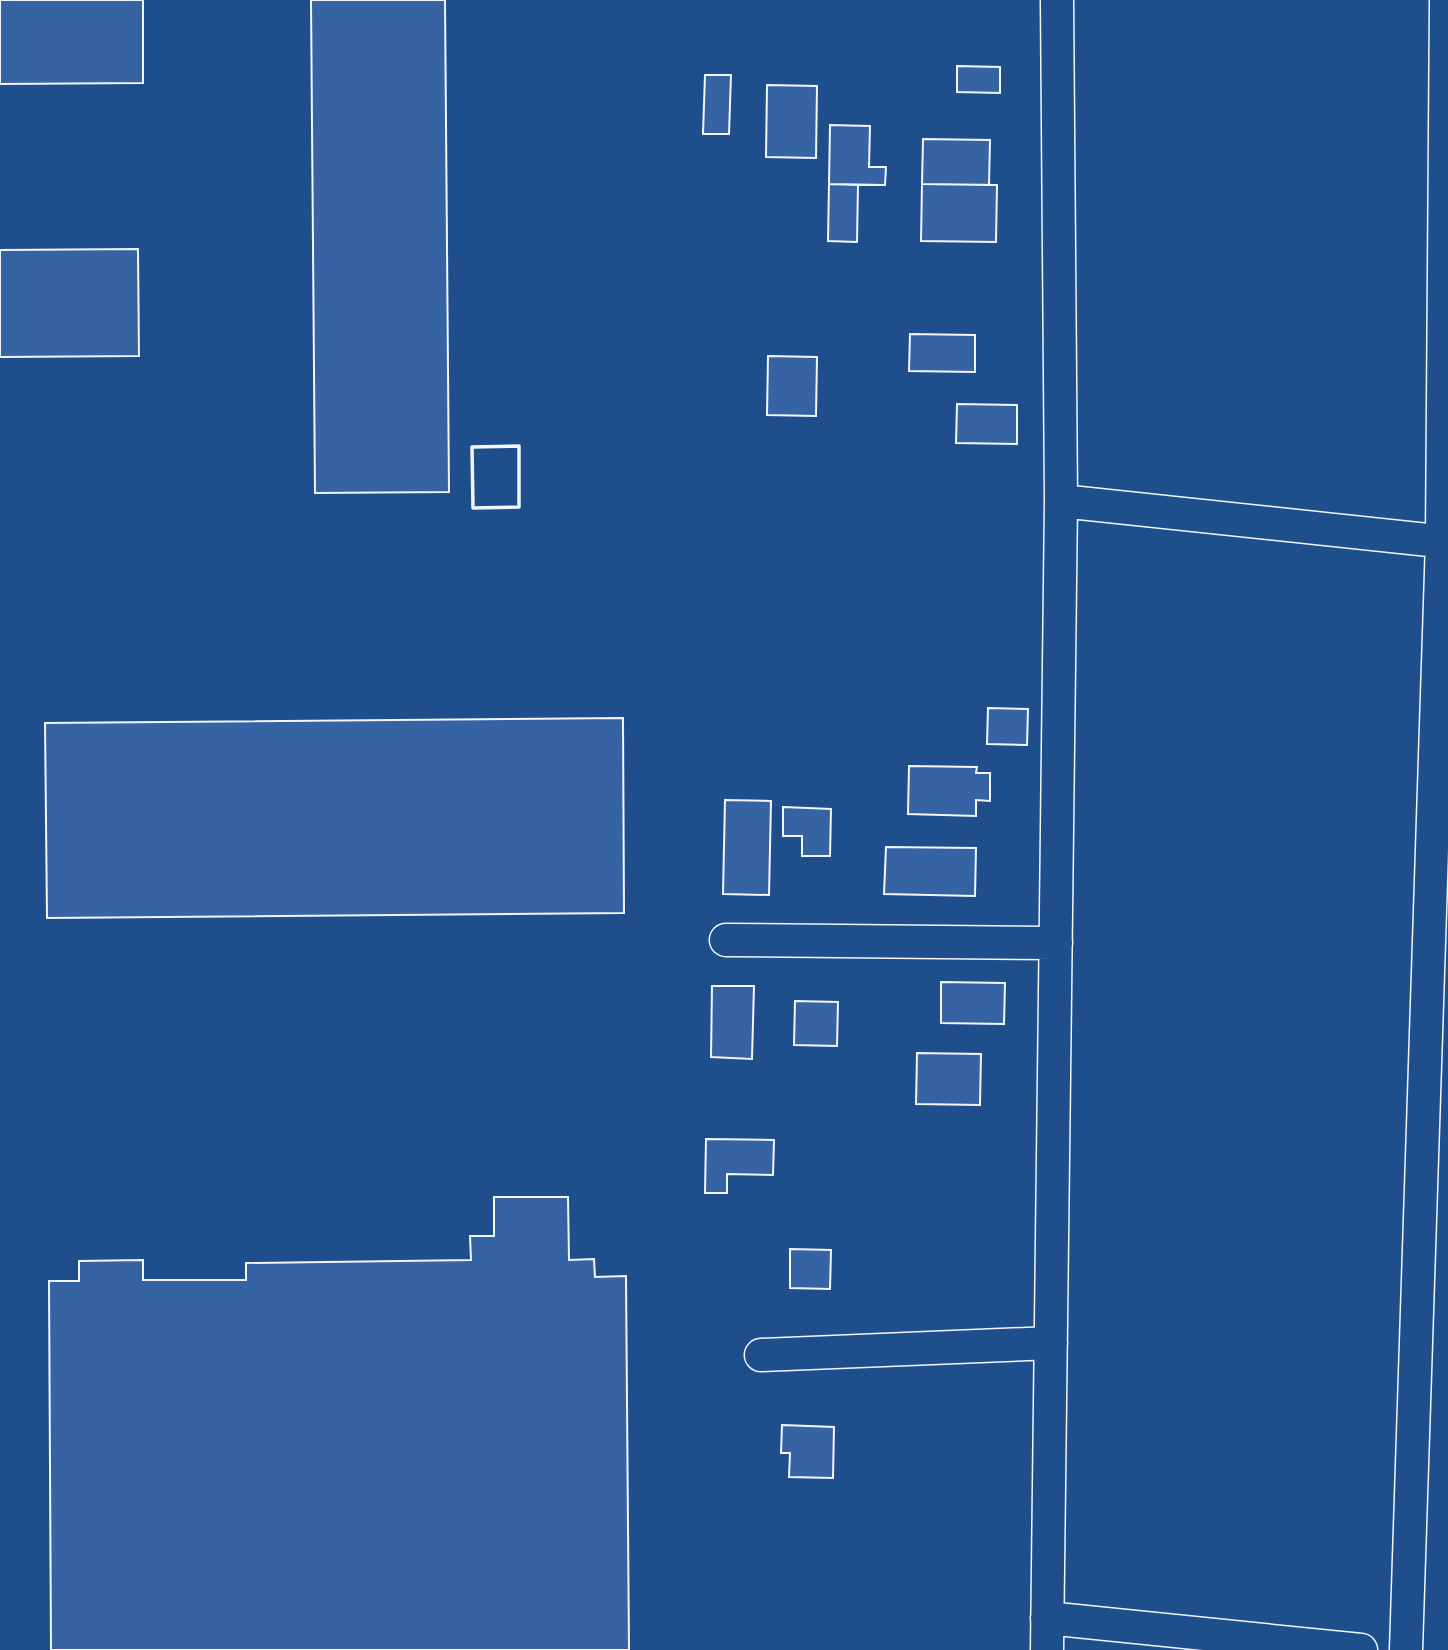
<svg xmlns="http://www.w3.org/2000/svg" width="1448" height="1650" viewBox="0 0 1448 1650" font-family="Helvetica,sans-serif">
	<rect width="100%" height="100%" fill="#1f4e8c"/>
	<path fill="#3563a3" stroke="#f2f6ff" stroke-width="2" d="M0,0H143V83L0,84Z
		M311,0H445L449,492L315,493Z
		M957,66L1000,67V93L957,92Z
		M705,75H731L729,134H703Z
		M767,85L817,86L816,158L766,157Z
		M830,125L870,126L869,167H886L885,185L829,184Z
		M923,139L990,140L989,185L922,184Z
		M829,184L858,185L857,242L828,241Z
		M922,184L997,185L996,242L921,241Z
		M138,249L139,356L0,357V250Z
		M910,334L975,335V372L909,371Z
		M768,356L817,357L816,416L767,415Z
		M957,404L1017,405V444L956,443Z
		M988,708L1028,709L1027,745L987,744Z
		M623,718L624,913L47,918L45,723Z
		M909,766L977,767L976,773H990V801L976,800V816L908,814Z
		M725,800L771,801L769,895L723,894Z
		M783,807L831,809L830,856H802V836H783Z
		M886,847L976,848L975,896L884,894Z
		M941,982L1005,983L1004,1024L941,1023Z
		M712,986H754L752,1059L711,1057Z
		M795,1001L838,1002L837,1046L794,1045Z
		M917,1053L981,1054L980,1105L916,1104Z
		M706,1139L774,1140L773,1175L727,1174V1193H705Z
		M494,1197H568L569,1260L594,1259L595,1277L626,1276L629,1650H51L49,1281H79V1261L143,1260V1280H246V1263L471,1260L470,1236H494Z
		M790,1249L831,1250L830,1289L790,1288Z
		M782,1425L834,1427L833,1478L789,1477L790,1453H781Z"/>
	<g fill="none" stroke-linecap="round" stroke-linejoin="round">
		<defs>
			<path id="street" d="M1061,501L1448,542
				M726,940L1056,943
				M761,1355L1051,1343
				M1047,1618L1361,1650
				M1047,1650L1061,501L1057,0
				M1406,1650L1442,541L1446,0"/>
		</defs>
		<use href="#street" stroke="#f2f6ff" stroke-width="35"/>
		<use href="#street" stroke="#1f4e8c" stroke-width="32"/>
		<path stroke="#f2f6ff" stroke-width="3.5" d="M519,446V507L473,508L472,447Z"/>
	</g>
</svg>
